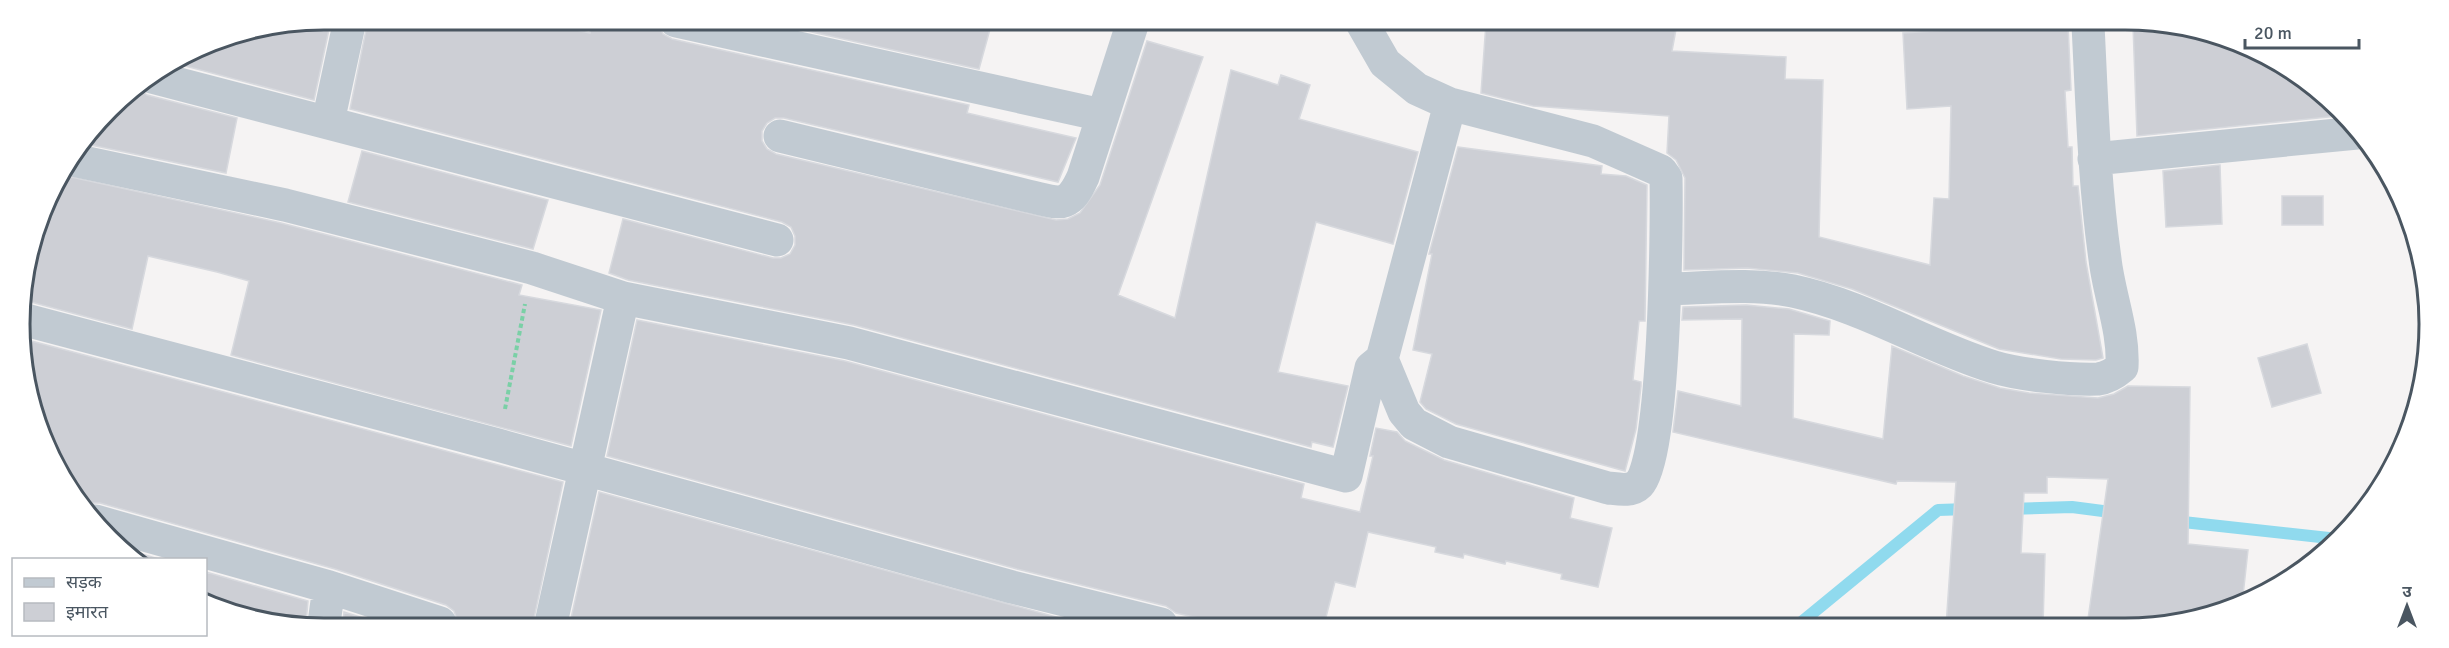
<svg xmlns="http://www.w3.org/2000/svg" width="2449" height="648" viewBox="0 0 2449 648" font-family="Signika,'Noto Sans Devanagari',sans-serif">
	<rect width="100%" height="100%" fill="#f5f3f3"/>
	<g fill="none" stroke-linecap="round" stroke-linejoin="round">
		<path stroke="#90daee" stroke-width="12" d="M2007,509L2072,507L2118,513
			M2174,521L2338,539
			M1798,625L1938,510L1968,509"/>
	</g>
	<path fill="#cdcfd5" stroke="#d7d9de" stroke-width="1.5" d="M324,20H331L314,100L174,63L208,43Z
		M368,20H533L590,33L592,20L658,21L663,34L672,39L969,105L967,113L1076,138L1058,182L784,118H775L767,123L762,131V141L767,149L776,154L1056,220L1068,219L1080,213L1100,185L1147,41L1203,57L1118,295L1175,318L1231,70L1278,85L1281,75L1310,85L1299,119L1418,152L1393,244L1316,222L1278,372L1348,386L1333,447L1312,442L1311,447L854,325L628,280L609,273L623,219L773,258H781L790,254L795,245V236L791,227L782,222L350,109Z
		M762,21H948L992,22L979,69Z
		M1486,23L1677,24L1672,51L1786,57L1785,79L1823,80L1819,237L1930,265L1934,198L1949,199L1951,106L1907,109L1903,33L1996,27V25H2068L2071,90L2065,91L2068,147H2072L2073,186H2078L2086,262L2103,358L2096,360L2061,359L1999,349L1852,289L1798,273L1747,268L1684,270L1685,178L1676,160L1667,153L1669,116L1533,106L1481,93Z
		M2133,25H2184L2292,70L2339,116L2137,136Z
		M137,87L147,95L237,118L226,173L86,144L123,95Z
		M1458,147L1602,166L1601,174L1626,176L1647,185L1645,321H1639L1633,380L1641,382V386L1636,429L1625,471L1456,424L1426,409L1420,402L1432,354L1413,350L1432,254H1429Z
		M362,151L548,200L533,249L348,202Z
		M2220,165L2222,224L2166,227L2163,171Z
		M62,175L281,223L522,285L519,295L601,310L571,446L231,355L249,281L217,272L148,256L132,329L27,301L35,247L51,190Z
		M2282,196H2323V225H2282Z
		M1746,305L1789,309L1830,321L1829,335L1794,334L1793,418L1883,439L1892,346L1963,376L2000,388L2029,393L2098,398L2114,394L2128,386L2190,387L2188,544L2248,550L2242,605L2164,626H2087L2108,479L2047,477V493H2024L2021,553L2045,554L2043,626H1946L1956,482L1897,481L1896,484L1673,432L1678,391L1741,406L1742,319L1682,320L1683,307Z
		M637,320L845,361L1304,484L1301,498L1360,512L1373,456H1370L1376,428L1397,432L1405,441L1444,460L1574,498L1570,518L1612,528L1598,587L1561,579L1562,574L1506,561L1505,564L1464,554L1463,558L1435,552L1436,547L1368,532L1355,587L1335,582L1324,625L1224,624L1176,613L1166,606L1017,569L607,456Z
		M24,339L563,482L533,623H458L454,611L446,605L335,569L100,503H90L82,508L30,403Z
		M2307,344L2321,393L2272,407L2258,358Z
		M599,492L1067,620L1066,624L570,623Z
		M125,549L162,560H136Z
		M206,572L308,601L306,623H265L206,598Z
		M344,612L379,623H343Z"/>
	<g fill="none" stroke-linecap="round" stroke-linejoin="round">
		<path stroke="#7ad0a6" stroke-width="4" stroke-dasharray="4.5 3" stroke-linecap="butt" d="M505,409L525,304"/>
		<path stroke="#c1cad2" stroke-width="33" d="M676,21L1102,115
			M1362,23L1385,63L1417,89L1450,104L1593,141L1661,171L1666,178C1667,224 1665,458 1639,484C1631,492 1618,489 1608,488L1449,442L1414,424L1404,412L1382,359
			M152,77L777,240
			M328,122L350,20
			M780,136L1028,196C1060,203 1068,210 1083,177L1133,22
			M2094,159L2357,133
			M73,160L285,205L532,268L623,298L849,343L1346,476L1371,368L1382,359L1450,104
			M1666,289C1708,288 1752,283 1793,291C1864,306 1926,346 1994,367C2020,375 2070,380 2098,379C2107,378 2115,373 2122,367C2124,330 2109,295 2105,259C2094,181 2092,103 2088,25
			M22,319L498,445L1012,587L1161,624
			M95,521L329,587L440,623
			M324,623L329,587
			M551,623L623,298"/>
	</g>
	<path d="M0 0H2449V648H0ZM324 30H2125A294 294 0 0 1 2419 324V324A294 294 0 0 1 2125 618H324A294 294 0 0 1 30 324V324A294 294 0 0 1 324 30Z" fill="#fff" fill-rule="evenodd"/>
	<path fill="none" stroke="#4a5661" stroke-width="3" d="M324 30H2125A294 294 0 0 1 2419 324V324A294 294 0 0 1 2125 618H324A294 294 0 0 1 30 324V324A294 294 0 0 1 324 30Z"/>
	<rect x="12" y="558" width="195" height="78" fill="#ffffff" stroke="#b7bbc0" stroke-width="1.5"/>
	<rect x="24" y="578" width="30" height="9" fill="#c1cad2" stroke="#b7bbc0" stroke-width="1.5"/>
	<text x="66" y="588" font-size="18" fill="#4a5661">सड़क</text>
	<rect x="24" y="603" width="30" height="18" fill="#cdcfd5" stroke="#b7bbc0" stroke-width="1.5"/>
	<text x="66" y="618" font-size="18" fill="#4a5661">इमारत</text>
	<g transform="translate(2407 606)" stroke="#ffffff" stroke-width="4.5" paint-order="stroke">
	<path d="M0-4.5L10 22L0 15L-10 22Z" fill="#4a5661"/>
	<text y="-9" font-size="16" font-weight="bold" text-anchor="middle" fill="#4a5661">उ</text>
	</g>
	<path d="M2245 39v9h114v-9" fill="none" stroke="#4a5661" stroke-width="3"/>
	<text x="2254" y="39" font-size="18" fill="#4a5661" stroke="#ffffff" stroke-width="4.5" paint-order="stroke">20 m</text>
</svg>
